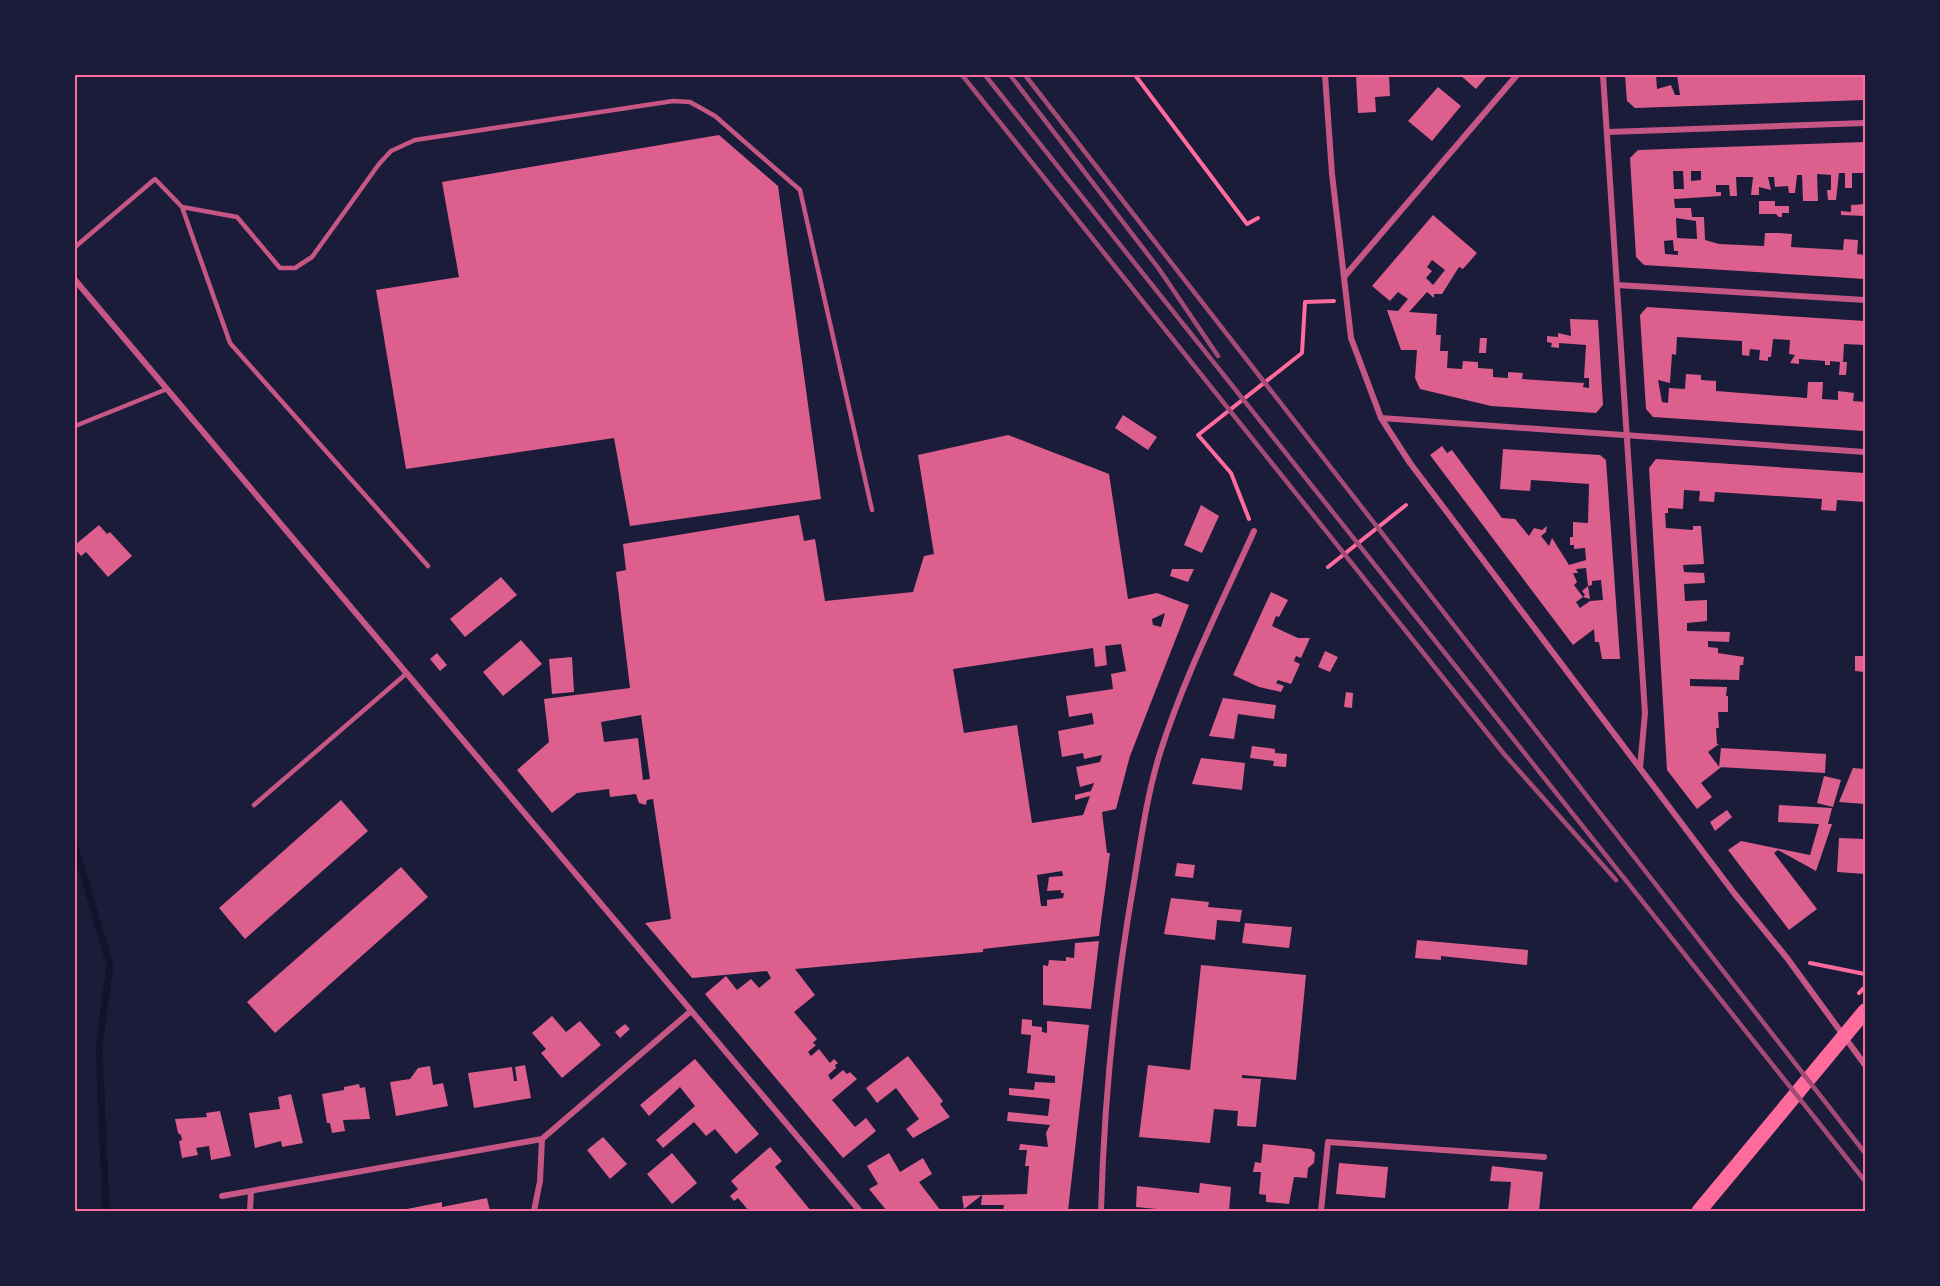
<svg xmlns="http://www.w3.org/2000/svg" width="1940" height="1286" viewBox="0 0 1940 1286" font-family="Quicksand,sans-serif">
	<rect width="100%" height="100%" fill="#1b1b3a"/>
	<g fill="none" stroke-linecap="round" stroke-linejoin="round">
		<path stroke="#12122b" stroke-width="7" d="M75,847L110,965L99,1047L106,1211"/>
	</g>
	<path fill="#dd5f8e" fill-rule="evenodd" d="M1356,75H1389L1390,96L1375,97L1376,112L1358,113Z
		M1460,75H1488L1476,89Z
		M1625,75H1656L1657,89L1671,85L1675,95H1680L1677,75H1865V100L1635,108L1627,101Z
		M1438,87L1461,106L1432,141L1408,121Z
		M719,135L778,186L821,499L630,526L614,438L406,469L376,290L459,277L442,182Z
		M1865,142V173H1852V188H1845V173H1839L1836,200H1828L1827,190H1831V175L1817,174L1818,201H1803L1802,175H1797L1795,193H1789L1788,186L1775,187L1774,177H1768L1771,190L1759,187V195H1751L1753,177H1736L1737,196H1730L1729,185H1716V192H1721V196L1674,199L1675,208H1691L1692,217H1704L1705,240L1719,244L1764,246L1765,233H1778L1792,234L1791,247L1843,250L1844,239L1858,240L1857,254L1865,255V279L1644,265L1636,257L1630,158L1638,150ZM1673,171H1683L1684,189H1674ZM1691,171H1701V180L1691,181ZM1676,218L1696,221L1697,239L1677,238ZM1673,240L1674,251H1678V255L1665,254L1664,241Z
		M1759,201H1775V206H1789V213H1782V217H1779L1776,214H1759Z
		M1865,204V216L1841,215V211L1851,212V205Z
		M1433,215L1477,253L1463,269L1459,267L1442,294H1434V298L1427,292L1409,312L1437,314L1436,335H1441L1440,351H1448L1447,368L1462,369L1463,361L1478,362V368L1493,369V377L1508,378V372L1523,373L1522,379L1584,383L1583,387L1589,388V378H1584L1586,345L1559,343V348L1551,347L1552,343L1547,342V336L1558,337V333L1571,336L1570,319L1598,320L1603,405L1596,413L1491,406L1420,389L1415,378L1417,350H1401L1387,310L1398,311L1408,299L1398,292L1390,301L1372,286ZM1432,260L1445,270L1433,285L1426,278L1432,271L1427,267Z
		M1647,307L1865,321V345L1844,344L1843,362H1847L1846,375H1839L1840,362L1830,361V365H1825V361L1799,359V364L1790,363L1795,355L1789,354L1790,340L1773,339L1771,357H1768V361L1759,360L1760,350L1750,349L1749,356L1742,355V341L1677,337L1676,355L1672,354L1670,383L1658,380L1662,402L1668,403L1669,388L1685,389L1686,374L1701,375V380L1716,381V391L1807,398L1808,382H1823L1822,399L1838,400V391L1854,393L1853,401L1865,402V431L1653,417L1646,409L1640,315Z
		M1480,338H1487L1486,353H1479Z
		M1123,415L1157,437L1148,450L1115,428Z
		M1008,435L1109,474L1128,599L1157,593L1189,605L1130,756L1116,809L1102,812L1107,853H1110L1099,936L983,949V952L795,969L815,995L794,1012L817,1039L813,1043L816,1045L808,1052L811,1056L819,1049L830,1063L834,1059L838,1063L835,1065L836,1068L828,1075L831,1080L843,1070L847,1074L850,1072L857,1079L832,1100L855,1127L866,1118L876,1131L843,1158L705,994L726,976L737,990L751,979L759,988L771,978L767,971L692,978L645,923L671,919L653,799L647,800L646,805L639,803L636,794L610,797L609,789L577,793L552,813L517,770L549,742L544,699L630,688L616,572L626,570L623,544L799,515L804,541L815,539L825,601L913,592L924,556L934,554L918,455ZM1165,613L1161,627L1153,625L1152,619ZM1121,644L1126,671L1111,674L1113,689L1066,696L1069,717L1092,713L1094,724L1058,731L1062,757L1083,753L1084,759L1102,755L1100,762L1076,767L1080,787L1094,783L1091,791L1075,795V800L1090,796L1083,815L1032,823L1017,725L964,733L953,669L1093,648L1095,667L1107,665L1105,646ZM641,715L650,779L643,780L638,738L604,742L601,722ZM1062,871L1063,876L1049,877L1047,891L1061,890V893H1064L1063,898L1047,900V906H1041L1037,875Z
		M1442,446L1447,453L1452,450L1502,518L1515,519L1529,536L1534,528L1542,530L1547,526L1546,532L1541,536L1549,546L1552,538L1569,565L1586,560L1585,548L1574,549V545H1570V537H1573V522L1588,523L1589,484L1531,480L1530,491L1500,489L1503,449L1600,455L1606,460L1620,659H1602L1599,642H1595L1594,629L1573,645L1430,455ZM1586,568L1588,586L1592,585V581L1601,580L1603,600L1590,601L1580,608L1576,602L1583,597L1590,599L1588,586L1582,591L1585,595L1583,597L1574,585L1577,582L1573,573H1578L1576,569Z
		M1656,459L1865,473V502L1837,500L1836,511L1821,510L1822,499L1715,492L1714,502L1699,501L1700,491L1684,490L1683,509L1668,508V513H1665L1666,528L1693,530V526H1701L1704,564L1683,565L1684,572L1704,573L1705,583L1684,584L1685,601L1707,600V621L1687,623V631L1730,632L1729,642L1708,641V647L1718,648V653L1744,657L1743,665H1740L1739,680L1690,679V686L1727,687L1726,696H1728V712H1718L1719,728H1716L1717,744H1719L1708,752L1720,768L1701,783L1712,797L1697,809L1667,770L1649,468Z
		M1201,505L1219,516L1202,553L1184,545Z
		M99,525L107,534L110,532L132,556L108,577L86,552L81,556L75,549V545Z
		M1172,569H1194L1188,582L1170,576Z
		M501,577L517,595L465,637L450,619Z
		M1271,592L1288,600L1279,617L1276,616L1272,626L1298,638H1310L1301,658L1296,656L1294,661L1300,664L1291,684L1278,680L1276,683L1284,686L1281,692L1259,687L1233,675Z
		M521,640L542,664L503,696L483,672Z
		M1325,651L1338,657L1330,672L1318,667Z
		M437,653L447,665L440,671L430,659Z
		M1855,656H1865V672L1855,671Z
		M572,657L574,692L552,694L549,659Z
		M1346,692L1353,693L1352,708L1344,707Z
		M1223,698L1276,705L1274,719L1238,714L1234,739L1209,736Z
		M1252,746L1275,749V753L1287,754L1286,767L1273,766L1274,761L1250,758Z
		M1721,748L1826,754L1825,773L1719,767Z
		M1201,758L1245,763L1242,790L1192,784Z
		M1853,768L1865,769V804L1839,802Z
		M1824,776L1841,780L1833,807L1817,803Z
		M341,800L368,831L245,939L219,908Z
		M1779,805L1832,808L1828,824H1832L1816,871L1778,850L1774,853L1817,909L1789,930L1728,850L1741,841L1810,855L1819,824L1778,822Z
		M1727,810L1732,817L1715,831L1710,822Z
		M1839,838L1865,839V874L1837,872Z
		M1177,863L1195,865L1193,878L1175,876Z
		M401,867L428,897L275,1033L247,1002Z
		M1171,898L1209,902L1208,907L1242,910L1240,922L1217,920L1215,940L1164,934Z
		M1245,923L1292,927L1289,948L1242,943Z
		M1417,940L1528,950L1527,965L1441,956V960L1415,958Z
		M1099,941L1091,1009L1043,1005V965L1048,966L1049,960L1066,961V957L1074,958L1075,943Z
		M1201,965L1306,975L1296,1080L1242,1075V1078L1261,1079L1256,1127L1237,1126L1238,1111L1214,1109L1210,1143L1139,1137L1148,1065L1190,1070Z
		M552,1016L566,1032L580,1021L601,1045L562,1078L541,1053L546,1049L532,1033Z
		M1022,1019L1032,1020V1026L1042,1027V1032L1047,1033V1021L1089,1025L1068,1211H1003L1004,1205H981L982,1195L1027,1194L1029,1166H1025L1027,1150H1019L1020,1144L1048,1147L1046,1133L1050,1125L1007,1121L1008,1112L1048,1116L1050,1099L1009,1095V1088L1034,1090L1035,1082L1055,1083V1076L1027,1073L1031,1035L1021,1034Z
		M625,1024L630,1029L620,1038L615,1032Z
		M908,1056L943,1101L940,1104L950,1117L913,1138L906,1129L919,1119L896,1088L877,1103L866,1088Z
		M695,1059L759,1134L736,1154L715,1129L706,1136L694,1122L663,1148L656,1140L695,1106L680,1087L649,1116L640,1105Z
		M525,1065L531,1098L474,1108L468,1073L512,1067L514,1081H517L515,1067Z
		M430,1066L433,1085L443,1083L448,1106L396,1116L390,1082L410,1079L418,1068Z
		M359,1084L360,1088L365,1087L370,1119L343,1120L345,1131L332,1133L330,1123H327L322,1094L344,1090V1087Z
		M291,1094L303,1143L282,1147L281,1141L255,1148L249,1113L280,1109L278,1097Z
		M220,1111L231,1156L211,1160L209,1146L196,1148L198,1155L182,1158L179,1141L182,1140L181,1135L178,1133L175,1119L207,1117L206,1113Z
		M603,1137L627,1164L610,1179L587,1150Z
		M1263,1144L1311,1149L1315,1153L1314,1163L1308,1168L1307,1178L1294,1177L1289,1204L1266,1202V1195L1259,1194L1261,1172H1253L1255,1162L1261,1163Z
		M770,1147L782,1161L775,1167L811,1211H749L738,1198L734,1201L730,1196L738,1189L731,1181Z
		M672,1153L697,1183L672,1204L647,1174Z
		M889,1153L900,1172L923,1158L932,1174L919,1182L941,1211H887L869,1189L878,1184L867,1166Z
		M1339,1163L1388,1167L1385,1198L1336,1194Z
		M1492,1166L1543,1172L1539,1211H1508L1511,1182L1490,1181Z
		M1200,1183L1231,1187L1229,1211H1178L1136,1207L1137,1186L1199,1193Z
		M982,1195L964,1209L962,1196Z
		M487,1198L490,1211H408L407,1209L442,1202V1207Z"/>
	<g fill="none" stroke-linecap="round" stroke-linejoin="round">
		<path stroke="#ff6b9d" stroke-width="4" d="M1135,75L1247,224L1258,218
			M1249,519L1231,473L1198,435L1302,353L1305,302L1334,301
			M1328,567L1406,505
			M1810,963L1865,974
			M1859,993L1865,987"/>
		<path stroke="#c65784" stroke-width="4.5" d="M182,207L237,217L280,268H295L312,257L379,164L391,151L415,140L673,101L690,102L715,116L800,190L872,510
			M75,247L155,179L182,207L230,343L428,566
			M75,426L167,389
			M254,805L407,673"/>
		<path stroke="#c65784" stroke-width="6" d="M1325,75L1332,174L1351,338L1381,418L1410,463L1734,893L1787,958L1865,1065
			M1603,75L1645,713L1640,768
			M1608,132L1865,123
			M1344,277L1517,75
			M75,280L860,1211
			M1617,285L1865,300
			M1381,418L1865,452
			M222,1196L542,1139L691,1011
			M250,1211L251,1191
			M534,1211L540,1181L542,1139
			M1101,1211C1104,1101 1115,990 1134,882C1141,839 1147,795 1160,753C1184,677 1221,604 1254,531
			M1321,1211L1328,1142L1544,1157"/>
		<path stroke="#ff6b9d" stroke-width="15" d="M1699,1211L1865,1011"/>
		<path stroke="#a44b75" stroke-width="4.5" d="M962,75L1504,754L1616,880
			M985,75L1865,1181
			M1010,75L1159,269L1218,356
			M1025,75L1865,1153"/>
	</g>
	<rect width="1940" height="1286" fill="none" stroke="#1b1b3a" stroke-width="153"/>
	<rect x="76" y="76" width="1788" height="1134" fill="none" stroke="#ff6b9d" stroke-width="2"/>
</svg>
